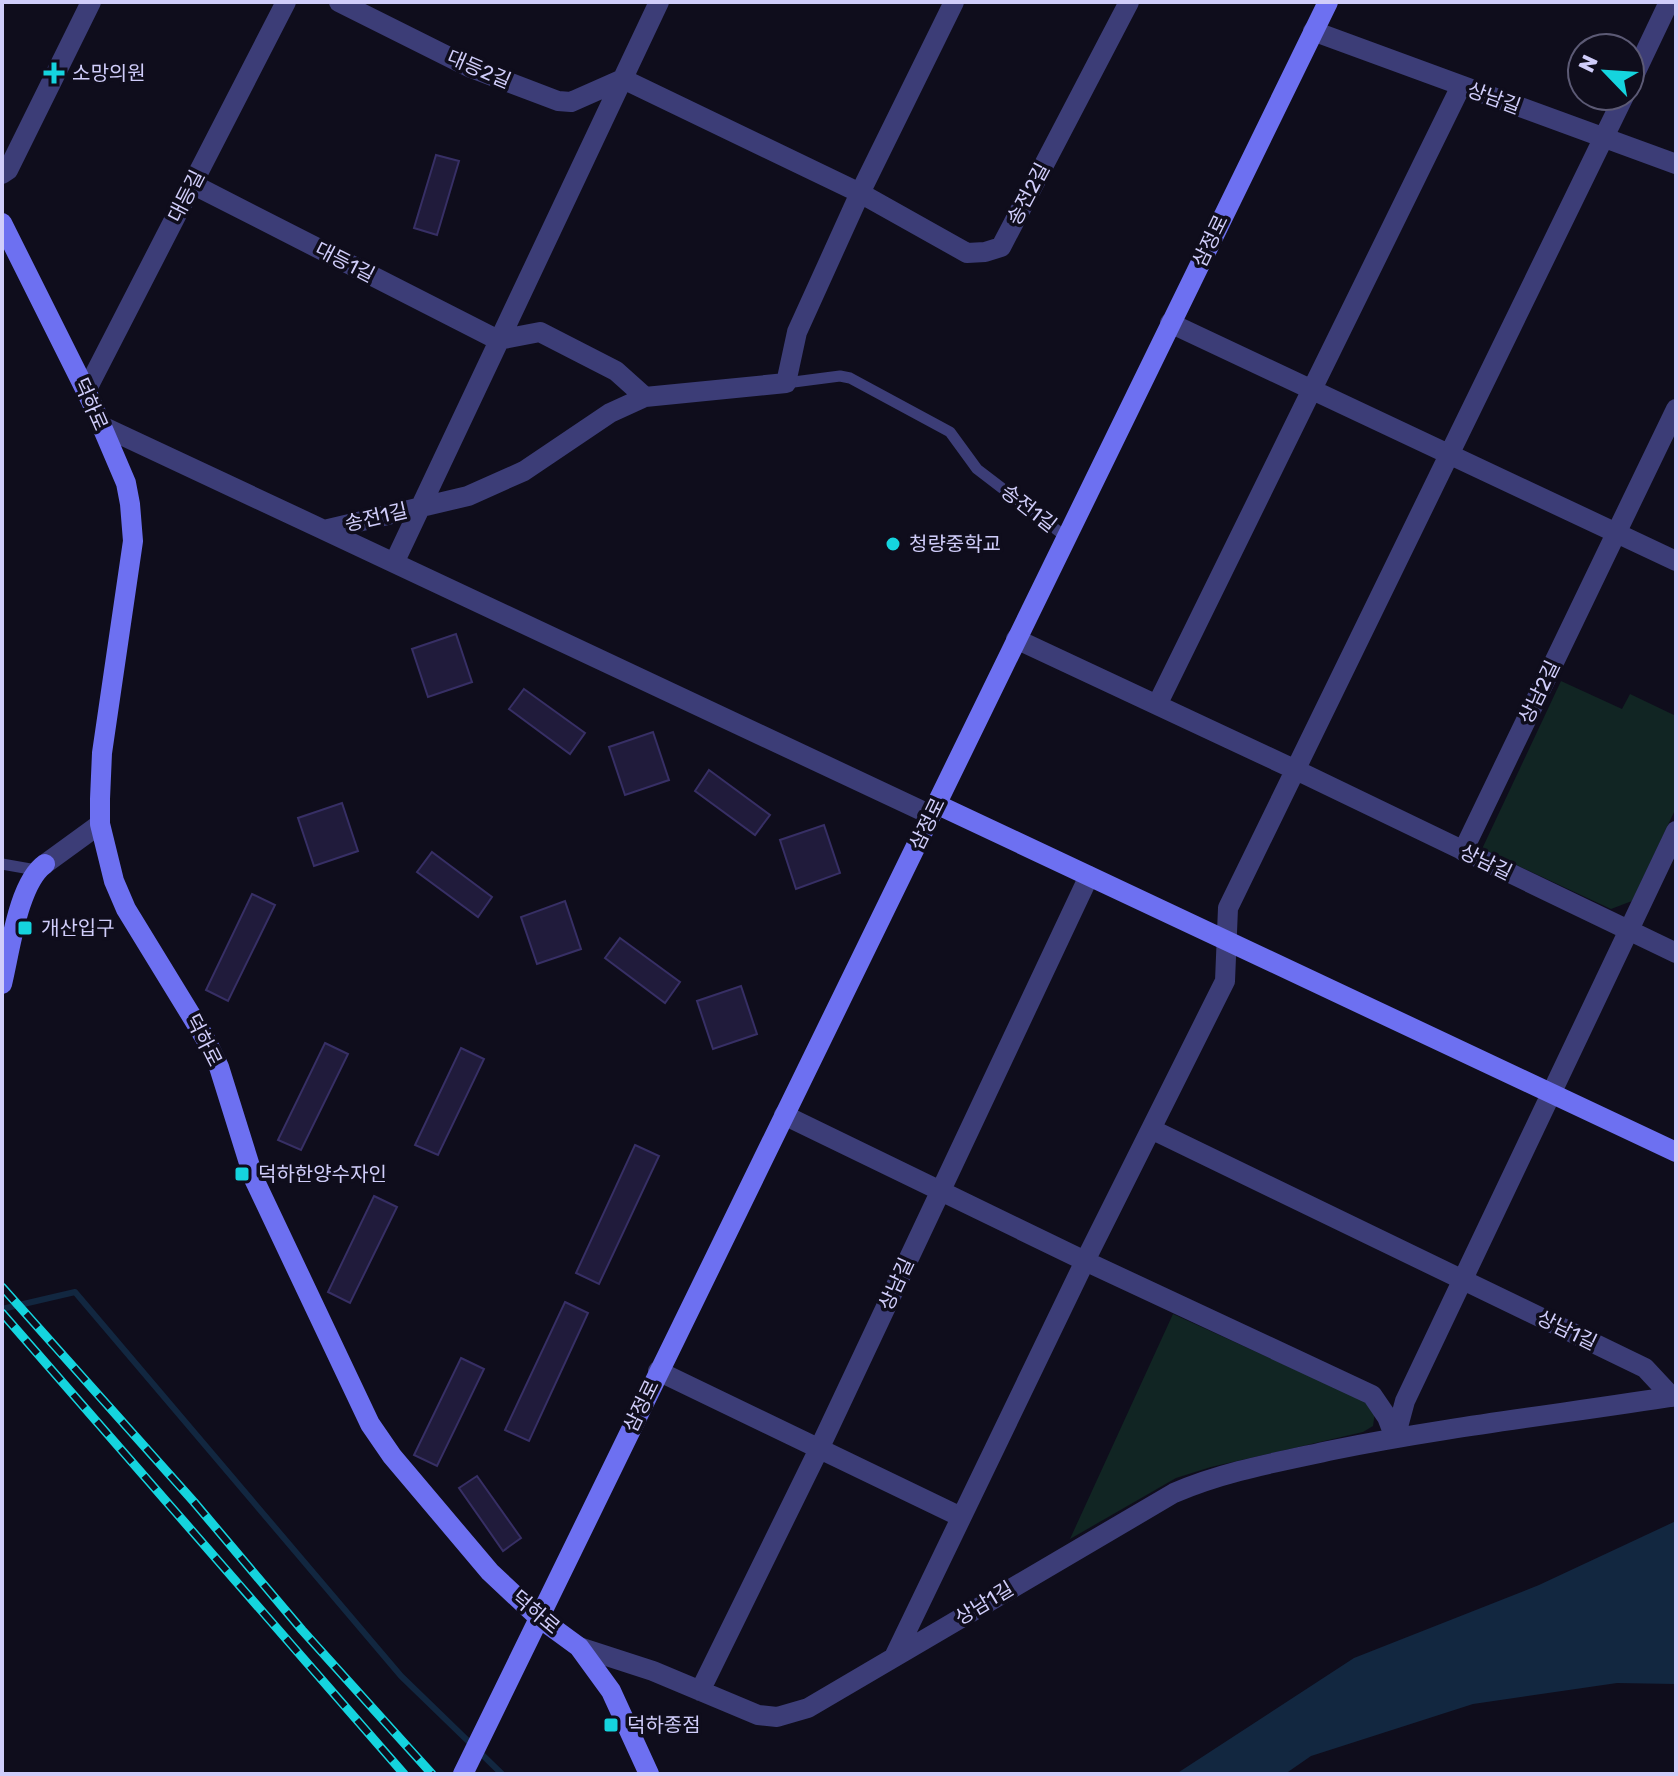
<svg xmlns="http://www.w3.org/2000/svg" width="1678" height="1776" viewBox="0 0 1678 1776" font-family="Rubik,'Noto Sans KR',sans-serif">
	<rect width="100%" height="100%" fill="#0f0d1c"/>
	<path fill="#112523" d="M1561,681L1622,709L1630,694L1676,716V808L1632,901L1611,909L1482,849Z
		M1173,1314L1371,1404L1375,1412L1373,1426L1363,1432L1211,1467L1176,1478L1070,1539Z"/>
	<path fill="#122740" d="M1676,1521V1684L1617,1683L1473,1704L1311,1756L1285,1774H1176L1354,1658L1539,1585Z"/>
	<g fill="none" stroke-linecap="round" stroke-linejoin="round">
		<path stroke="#122740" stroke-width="6" d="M2,1309L75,1292L401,1676L502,1774"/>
	</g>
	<path fill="#201b3b" stroke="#372f65" stroke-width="2" d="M436,155L459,161L437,235L414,228Z
		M456,634L472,682L428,697L412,649Z
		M524,689L585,733L570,754L509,709Z
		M653,732L669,780L625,795L609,747Z
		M709,770L770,815L755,835L695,791Z
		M342,803L358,851L314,866L298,818Z
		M824,825L840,873L796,889L780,840Z
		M432,852L492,897L478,917L417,872Z
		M252,894L275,905L228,1001L206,990Z
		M565,901L581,949L537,964L521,917Z
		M620,938L680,982L665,1003L605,958Z
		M741,986L757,1034L713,1049L697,1001Z
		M325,1043L348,1054L301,1150L278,1140Z
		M461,1048L484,1059L438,1155L415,1145Z
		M635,1145L659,1156L599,1284L576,1273Z
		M374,1196L397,1207L350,1303L328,1292Z
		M565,1302L588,1313L529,1441L505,1430Z
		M461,1358L484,1369L437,1466L414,1455Z
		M477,1476L521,1538L503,1551L459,1488Z"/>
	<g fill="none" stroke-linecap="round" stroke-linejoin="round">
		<path stroke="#3c3d77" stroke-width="11" d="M786,383L840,376L850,378L950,432L977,469L1066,537
			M2,864L36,870"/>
		<path stroke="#3c3d77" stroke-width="20" d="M339,2L471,68L558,101L571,102L623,79
			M1313,31L1676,164
			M623,79L860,193L967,253L985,252L1001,247L1129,2
			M1630,84L1669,2
			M2,174L8,170L91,2
			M192,184L498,340L540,332L616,371L645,397
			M1170,323L1676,561
			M86,391L286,2
			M102,426L324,530L468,496L524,471L610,413L645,397L786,383L797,332L860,193L954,2
			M324,530L931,815
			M395,561L659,2
			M1016,639L1296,770L1676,953
			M1157,705L1461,86
			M1463,851L1676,409
			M45,864L100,824
			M784,1115L1085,1261L1372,1395L1387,1417L1395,1438
			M1151,1129L1645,1368L1672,1397
			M658,1371L961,1517
			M1395,1438L1405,1401L1676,831
			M579,1647L653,1671L758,1715L777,1717L808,1708L1174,1493C1225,1471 1278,1462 1333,1450C1446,1427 1561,1414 1676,1396
			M894,1657L1085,1261L1225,981L1228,908L1624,96
			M700,1691L819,1449L1089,876"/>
		<path stroke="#6d70f1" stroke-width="20" d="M2,223L91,401L126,483L130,504L133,541L102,753L100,799V824L114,881L126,909L205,1038L219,1067L254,1179L370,1424L392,1456L490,1572L538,1617L579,1647L611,1691L649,1774
			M936,804L1676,1152
			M2,984C10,952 18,883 45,864
			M463,1774L1328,2"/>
		<defs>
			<path id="rail" d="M2,1287L194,1502L302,1630L432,1774
				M2,1313L404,1774"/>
		</defs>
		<use href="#rail" stroke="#15d4de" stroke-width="9"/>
		<use href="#rail" stroke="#0f0d1c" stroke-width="6" stroke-dasharray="18" stroke-linecap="butt"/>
	</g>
	<g fill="#15d4de" stroke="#0f0d1c" stroke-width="3">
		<path d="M50 61h8v8h8v8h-8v8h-8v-8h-8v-8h8z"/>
		<circle cx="893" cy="544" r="8"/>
		<rect x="17" y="920" width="16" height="16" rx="4"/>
		<rect x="234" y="1166" width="16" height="16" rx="4"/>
		<rect x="603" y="1717" width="16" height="16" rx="4"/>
	</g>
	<g text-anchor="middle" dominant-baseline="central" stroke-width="7" stroke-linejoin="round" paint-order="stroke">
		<g font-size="20" fill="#d0cdfa" stroke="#0f0d1c">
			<text transform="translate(479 69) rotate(23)">대등2길</text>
			<text transform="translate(1494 98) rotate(20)">상남길</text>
			<text transform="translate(1028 194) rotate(-62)">송전2길</text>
			<text transform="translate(186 196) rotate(-63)">대등길</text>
			<text transform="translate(1210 241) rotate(-64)">삼정로</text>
			<text transform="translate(345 262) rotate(27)">대등1길</text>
			<text transform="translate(91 404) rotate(66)">덕하로</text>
			<text transform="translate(1029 508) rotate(38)">송전1길</text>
			<text transform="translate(376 517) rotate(-13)">송전1길</text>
			<text transform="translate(1539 692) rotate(-64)">상남2길</text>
			<text transform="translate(927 824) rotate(-64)">삼정로</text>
			<text transform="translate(1486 862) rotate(26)">상남길</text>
			<text transform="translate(204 1040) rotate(63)">덕하로</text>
			<text transform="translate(896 1284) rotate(-65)">상남길</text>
			<text transform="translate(1567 1330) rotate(26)">상남1길</text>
			<text transform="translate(641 1406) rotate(-64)">삼정로</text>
			<text transform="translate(984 1603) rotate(-31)">상남1길</text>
			<text transform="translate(536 1612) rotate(40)">덕하로</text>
		</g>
		<g font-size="20" fill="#d0cdfa" stroke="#0f0d1c" text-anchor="start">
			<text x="72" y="73">소망의원</text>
			<text x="909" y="544">청량중학교</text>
			<text x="41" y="928">개산입구</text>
			<text x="258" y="1174">덕하한양수자인</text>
			<text x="627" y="1725">덕하종점</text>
		</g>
	</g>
	<rect width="1678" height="1776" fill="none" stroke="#d0cdfa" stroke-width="8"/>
	<g transform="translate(1606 72) rotate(295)"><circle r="38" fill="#0f0d1c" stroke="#5c5a75" stroke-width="2"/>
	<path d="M0-6L14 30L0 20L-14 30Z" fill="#15d4de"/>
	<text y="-12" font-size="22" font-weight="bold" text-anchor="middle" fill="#d0cdfa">N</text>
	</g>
</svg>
